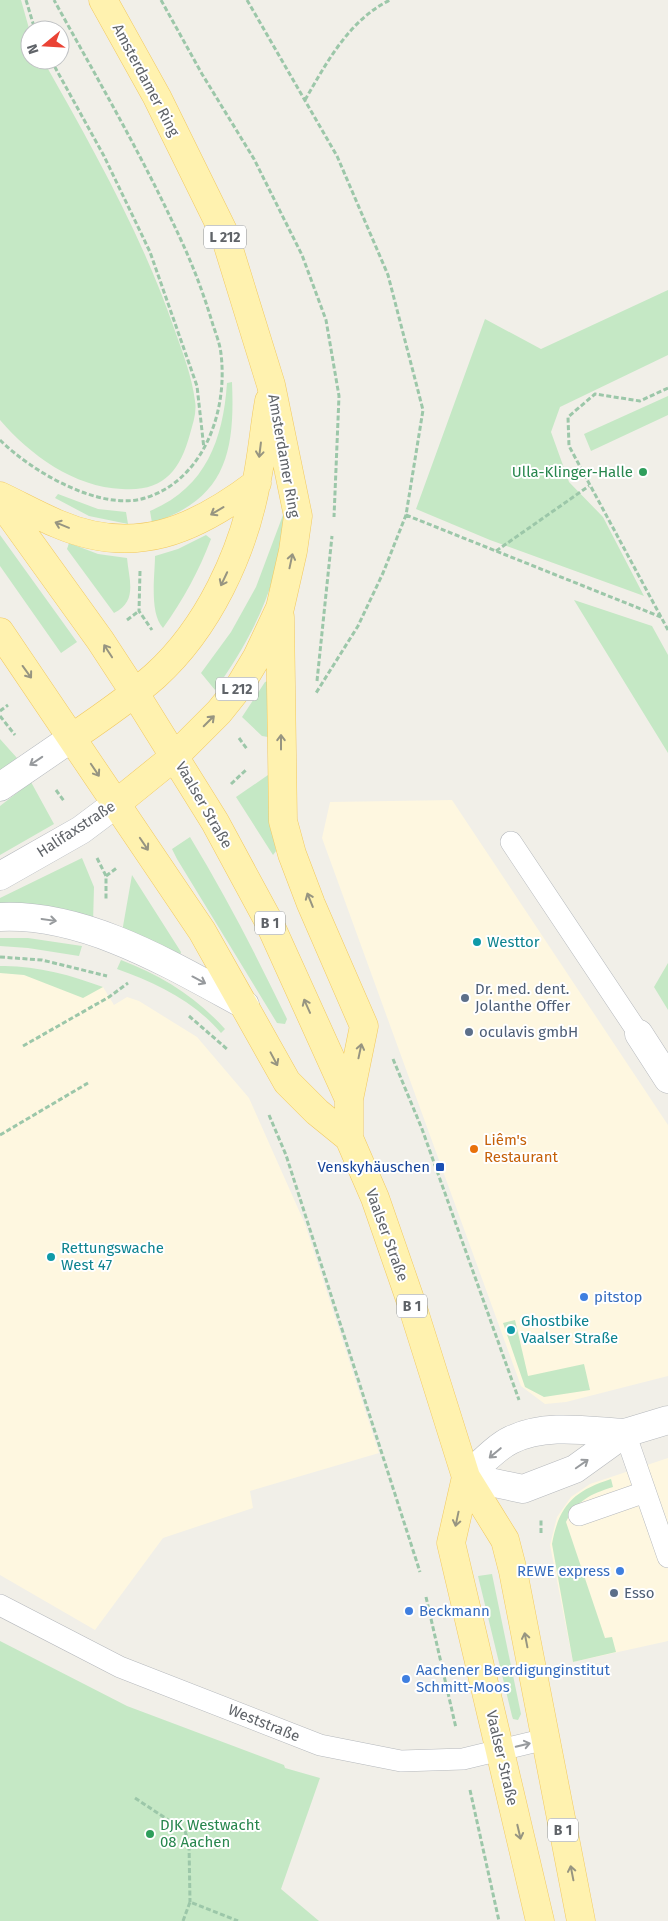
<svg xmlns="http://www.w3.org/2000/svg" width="668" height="1921" viewBox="0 0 668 1921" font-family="'Fira Sans',sans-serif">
	<rect width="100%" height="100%" fill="#f1efe8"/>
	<path fill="#fef7e0" d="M452,800L668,1125V1376L566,1402L545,1404L521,1386L322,838L330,802Z
		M0,969L85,986L103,987L114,1005L127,997L139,1001L197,1037L249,1098L305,1224L379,1453L250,1491L253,1508L163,1538L95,1630L0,1575Z
		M668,1458V1641L573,1662L550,1545L557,1517L571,1497L590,1484Z"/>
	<path fill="#c5e8c5" d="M0,0H21L30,32V60H43C92,147 141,233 174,328C182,351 192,376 195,401C197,412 193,423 190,434C180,471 163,492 122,489C74,487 30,455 0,420Z
		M668,290V355L560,407L551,432L569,482L603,517L644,596L490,540L416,509L485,319L541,349Z
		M232,382C235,452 226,499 152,523L150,511C205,488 223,441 227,383Z
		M668,396V415L591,451L584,434Z
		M58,494L98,509L126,512L128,524L89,516L55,498Z
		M283,515L287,516C283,535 280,556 274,575C262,617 240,655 215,690L201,673L231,632L256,587Z
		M0,535L77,642L61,653L0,566Z
		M206,535L211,539C199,571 183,600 163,628C149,613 155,575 155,556L178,549Z
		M69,543L98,554L127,558C129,580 138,601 114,613L67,549Z
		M574,600L652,626L668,655V753Z
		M268,681V737L262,736L242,717L265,682Z
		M0,739L17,758L0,772Z
		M268,775L276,851L273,855L236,797Z
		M31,782L54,824L0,855V806Z
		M190,837C226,896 257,957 287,1019L285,1024L277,1023L177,859L172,849Z
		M82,858L94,887L93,923L0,909V898Z
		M132,875L181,952L180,956L122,932Z
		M0,938H28L82,946L79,956L28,948L0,946Z
		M121,960C162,976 195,996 225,1029L221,1033C194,1001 156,983 117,969Z
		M668,963V1010L654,987Z
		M0,966C34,965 71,975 103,987L83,998L24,975L0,973Z
		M515,1320L528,1376L584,1364L590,1390L544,1397L525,1387L503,1323Z
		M611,1479L613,1487C591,1494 577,1500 566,1522L605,1638L612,1637L616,1652L573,1662L552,1544C559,1505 574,1491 611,1479Z
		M492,1574L521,1714L518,1720L513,1719L512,1716L478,1576Z
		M0,1641L127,1706L284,1765L285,1768L320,1778L281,1889L319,1921H0Z"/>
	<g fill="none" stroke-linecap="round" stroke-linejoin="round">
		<defs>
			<path id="service" d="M511,842L639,1034
				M625,1433L668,1557
				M579,1515L645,1492
				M0,1605L120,1667L320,1745L401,1761L463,1759L546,1739"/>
			<path id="minor" d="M639,1034L668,1079
				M466,1477L523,1489L575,1469L625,1433L668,1420
				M466,1477C479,1466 496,1447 511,1440C546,1423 588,1431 625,1433"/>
			<path id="secondary" d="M0,787L73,737
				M0,876L81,830L117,803
				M0,917C86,913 171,965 245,1005"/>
			<path id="primary" d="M103,0L157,97L224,233L271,385L298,516L293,551L280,608L257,657L239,687L219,712L175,756L117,803
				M0,496C19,505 39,516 58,524C135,557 195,530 257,483
				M0,501L100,640L134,692L215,822L268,920L349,1099V1138L375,1198L411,1302L466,1477L505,1540L513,1571L581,1921
				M280,617L283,821L292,854L311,904L364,1026L349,1099
				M0,632L202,931L287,1082L317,1112L349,1138
				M73,737C101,718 130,698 155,676C208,628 243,553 256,484C262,457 264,428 269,401
				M466,1477L451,1543L540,1921"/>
		</defs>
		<use href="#service" stroke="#b5b8bc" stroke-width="22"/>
		<use href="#minor" stroke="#b5b8bc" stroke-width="29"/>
		<use href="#secondary" stroke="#b6babf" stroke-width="29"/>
		<use href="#primary" stroke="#f2c960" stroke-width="29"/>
		<path stroke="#9cc7a9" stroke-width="3" stroke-dasharray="5 2.5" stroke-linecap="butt" d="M26,0L35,30
			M161,0L202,74L254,159L302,255L326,320L339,396L334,517
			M247,0L337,156L388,275L423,410L406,515L383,573L358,626L316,693
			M51,60L104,156L150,252L197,386L204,449
			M305,100C327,62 349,20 390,0
			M668,388L640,401L595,394L568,417L569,446L668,630
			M0,440C31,471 100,512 145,498C204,480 228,411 221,354C220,344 216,334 213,325C204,295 194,268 181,240C143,157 98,80 54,0
			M406,515L661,617
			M496,551L589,486
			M140,571L139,611L152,630
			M127,620L139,611
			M317,681L332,536
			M0,711L8,705
			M0,716L15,735
			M239,738L247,749
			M231,784L247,769
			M56,790L64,801
			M97,858L106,876V900
			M106,876L118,867
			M0,957L42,960L107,976
			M189,1016L227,1049
			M23,1046L109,997L128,983
			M393,1059L422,1129L519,1400
			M269,1115L286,1155L420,1572
			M0,1135L88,1083
			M541,1533V1519
			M426,1597L456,1728
			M470,1790L499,1921
			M135,1798L185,1831L189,1844L190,1902
			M183,1921L190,1902L238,1921"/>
		<use href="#service" stroke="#fff" stroke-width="21"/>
		<use href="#minor" stroke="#fff" stroke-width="28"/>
		<use href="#secondary" stroke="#fff" stroke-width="28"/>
		<use href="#primary" stroke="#fff2af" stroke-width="28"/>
	</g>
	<defs><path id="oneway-shaft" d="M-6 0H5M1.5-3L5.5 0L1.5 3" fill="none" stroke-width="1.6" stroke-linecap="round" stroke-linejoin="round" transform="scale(1.25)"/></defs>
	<g stroke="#979581">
		<use href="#oneway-shaft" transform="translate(260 450) rotate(97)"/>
		<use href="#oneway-shaft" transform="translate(217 511) rotate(149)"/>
		<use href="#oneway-shaft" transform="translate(62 525) rotate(-158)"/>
		<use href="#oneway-shaft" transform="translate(291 561) rotate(-78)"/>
		<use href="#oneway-shaft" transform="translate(224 579) rotate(115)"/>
		<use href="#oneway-shaft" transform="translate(108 651) rotate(-123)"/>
		<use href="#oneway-shaft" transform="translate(27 672) rotate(54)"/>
		<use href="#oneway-shaft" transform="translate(209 721) rotate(-45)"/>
		<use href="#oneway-shaft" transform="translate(281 742) rotate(-90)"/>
		<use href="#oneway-shaft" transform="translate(95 770) rotate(56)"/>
		<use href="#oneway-shaft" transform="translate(144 844) rotate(56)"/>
		<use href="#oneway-shaft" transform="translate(310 900) rotate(-112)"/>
		<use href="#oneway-shaft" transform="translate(307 1006) rotate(-114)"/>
		<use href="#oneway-shaft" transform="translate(360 1051) rotate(-78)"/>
		<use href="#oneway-shaft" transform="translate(274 1059) rotate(62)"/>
		<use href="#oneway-shaft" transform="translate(457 1519) rotate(102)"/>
		<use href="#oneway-shaft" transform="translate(526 1640) rotate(-101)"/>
		<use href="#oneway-shaft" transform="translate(519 1832) rotate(77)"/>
		<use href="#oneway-shaft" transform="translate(572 1873) rotate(-101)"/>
	</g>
	<g stroke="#979a9d">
		<use href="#oneway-shaft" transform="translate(36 761) rotate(146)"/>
		<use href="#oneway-shaft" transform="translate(49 920) rotate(8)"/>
		<use href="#oneway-shaft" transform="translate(199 980) rotate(28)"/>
		<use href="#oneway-shaft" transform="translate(495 1453) rotate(140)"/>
		<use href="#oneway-shaft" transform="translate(582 1464) rotate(-35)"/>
		<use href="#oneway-shaft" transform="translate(523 1745) rotate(-14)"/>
	</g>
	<g fill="#2e9e5b" stroke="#fff" stroke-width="2">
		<circle cx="643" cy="472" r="5"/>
		<circle cx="150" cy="1834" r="5"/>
	</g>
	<g fill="#0f9aa8" stroke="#fff" stroke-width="2">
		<circle cx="477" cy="942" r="5"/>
		<circle cx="51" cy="1257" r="5"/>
		<circle cx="511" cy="1330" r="5"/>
	</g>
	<g fill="#5c6f8a" stroke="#fff" stroke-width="2">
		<circle cx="465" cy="998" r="5"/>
		<circle cx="469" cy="1032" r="5"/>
		<circle cx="614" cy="1593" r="5"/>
	</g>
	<circle fill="#e8710a" stroke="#fff" stroke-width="2" cx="474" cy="1149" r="5"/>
	<rect fill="#1a4fb4" stroke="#fff" stroke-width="2" x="435" y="1162" width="10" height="10" rx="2.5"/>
	<g fill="#3f7fe0" stroke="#fff" stroke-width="2">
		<circle cx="584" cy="1297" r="5"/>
		<circle cx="620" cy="1571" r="5"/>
		<circle cx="409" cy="1611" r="5"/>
		<circle cx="406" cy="1679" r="5"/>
	</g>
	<g text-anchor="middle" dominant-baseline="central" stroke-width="4" stroke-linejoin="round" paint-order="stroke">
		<g fill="#fff" stroke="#8f9295" stroke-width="1">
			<rect x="204" y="225.5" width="42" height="23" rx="4"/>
			<rect x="216" y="677.5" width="42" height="23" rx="4"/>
			<rect x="255" y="911.5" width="30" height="23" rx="4"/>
			<rect x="397" y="1294.5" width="30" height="23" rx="4"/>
			<rect x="548" y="1818.5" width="30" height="23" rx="4"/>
		</g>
		<g font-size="14" font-weight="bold" fill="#5f6368">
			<text x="225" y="237">L 212</text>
			<text x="237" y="689">L 212</text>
			<text x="270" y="923">B 1</text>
			<text x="412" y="1306">B 1</text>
			<text x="563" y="1830">B 1</text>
		</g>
		<g font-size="15" fill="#5f6368" stroke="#fff">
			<text transform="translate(146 80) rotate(62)">Amsterdamer Ring</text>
			<text transform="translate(284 456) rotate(80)">Amsterdamer Ring</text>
			<text transform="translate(204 805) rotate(60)">Vaalser Straße</text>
			<text transform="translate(76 829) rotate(-33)">Halifaxstraße</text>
			<text transform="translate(387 1235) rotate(70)">Vaalser Straße</text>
			<text transform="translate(264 1723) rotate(22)">Weststraße</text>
			<text transform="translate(502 1758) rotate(77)">Vaalser Straße</text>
		</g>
		<g font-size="15" fill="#27864d" stroke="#fff" text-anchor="end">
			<text x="633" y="472">Ulla-Klinger-Halle</text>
			<text x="160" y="1825" text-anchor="start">DJK Westwacht<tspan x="160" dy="17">08 Aachen</tspan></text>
		</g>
		<g font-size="15" fill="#0d838f" stroke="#fff" text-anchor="start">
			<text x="487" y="942">Westtor</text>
			<text x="61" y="1248">Rettungswache<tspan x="61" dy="17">West 47</tspan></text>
			<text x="521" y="1321">Ghostbike<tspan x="521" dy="17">Vaalser Straße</tspan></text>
		</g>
		<g font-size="15" fill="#4e5e75" stroke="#fff" text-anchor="start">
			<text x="475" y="989">Dr. med. dent.<tspan x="475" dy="17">Jolanthe Offer</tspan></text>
			<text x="479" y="1032">oculavis gmbH</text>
			<text x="624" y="1593">Esso</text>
		</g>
		<g font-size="15" fill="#c56008" stroke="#fff" text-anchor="start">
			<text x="484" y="1140">Liêm's<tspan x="484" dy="17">Restaurant</tspan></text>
		</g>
		<g font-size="15" fill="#164399" stroke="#fff" text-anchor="end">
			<text x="430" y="1167">Venskyhäuschen</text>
		</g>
		<g font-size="15" fill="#366cbe" stroke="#fff" text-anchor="start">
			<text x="594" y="1297">pitstop</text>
			<text x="610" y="1571" text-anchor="end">REWE express</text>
			<text x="419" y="1611">Beckmann</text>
			<text x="416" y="1670">Aachener Beerdigunginstitut<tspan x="416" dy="17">Schmitt-Moos</tspan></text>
		</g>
	</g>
	<g transform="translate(45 45) rotate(252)"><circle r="24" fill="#ffffff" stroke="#bfc1c3"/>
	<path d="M0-4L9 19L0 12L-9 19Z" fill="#ea4335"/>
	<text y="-8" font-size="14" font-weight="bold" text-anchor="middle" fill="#5f6368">N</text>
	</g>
</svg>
